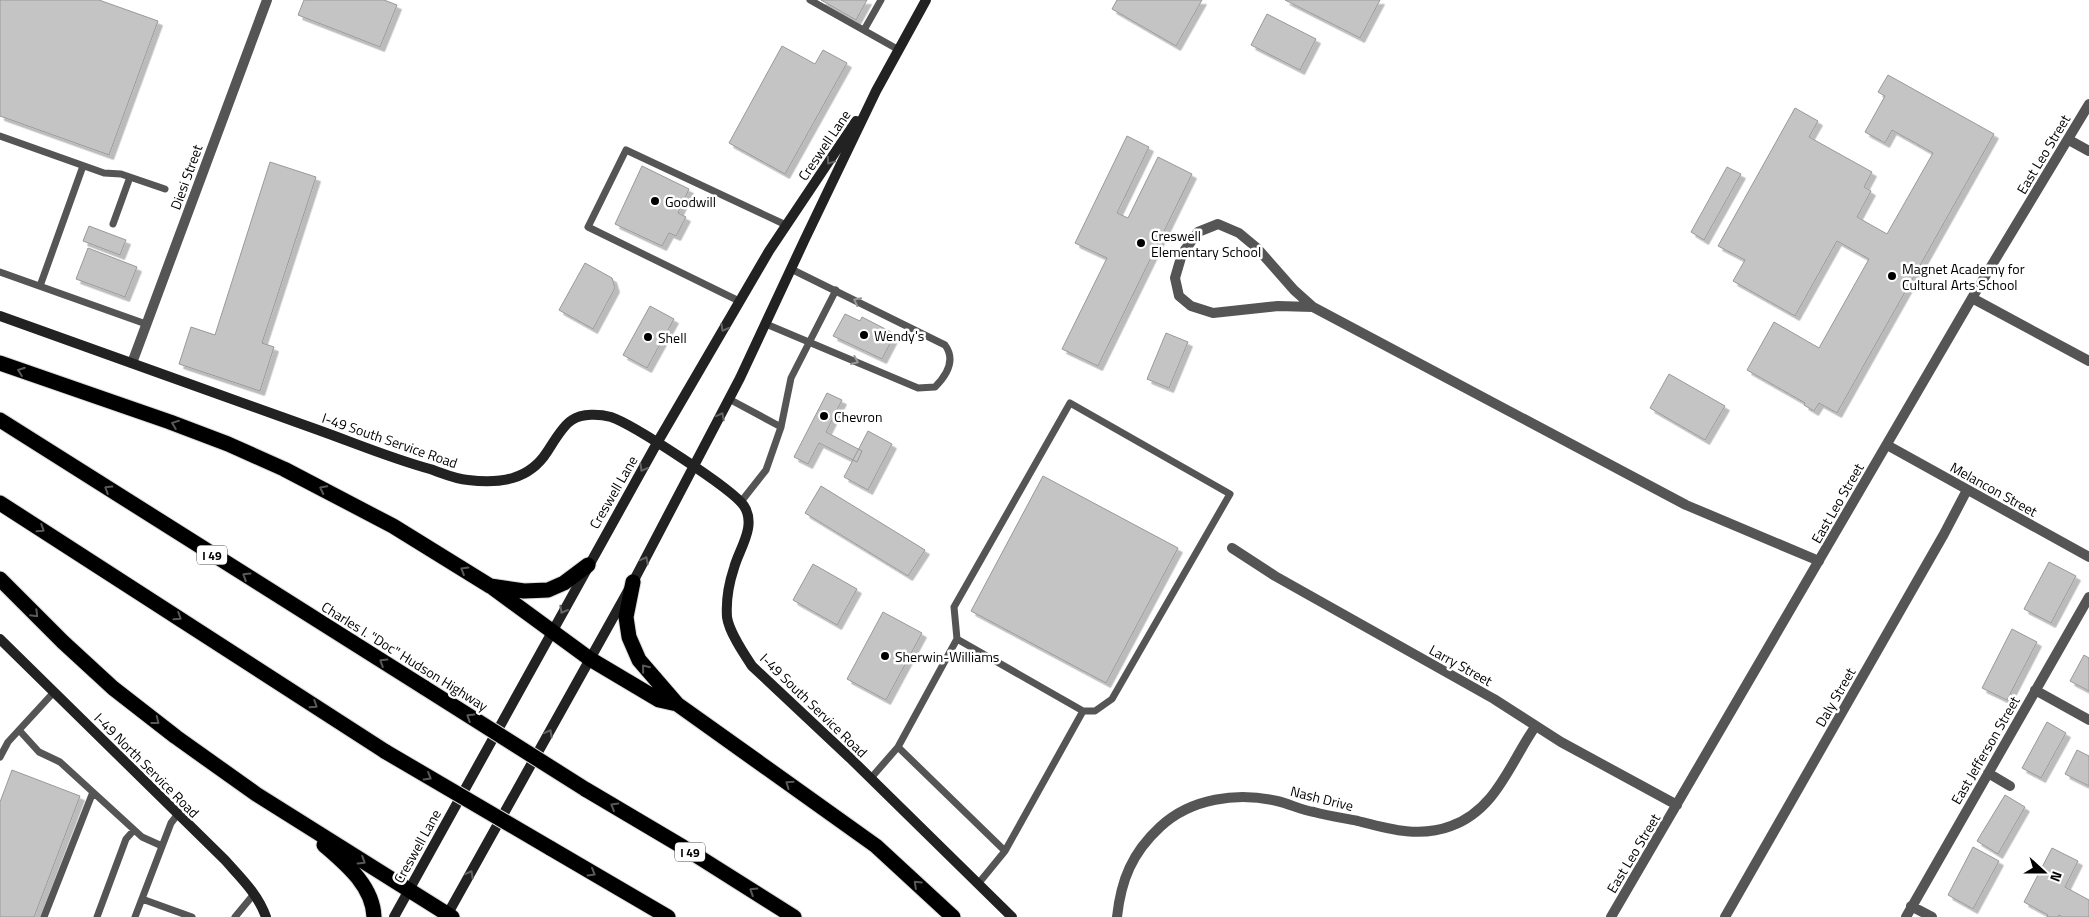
<svg xmlns="http://www.w3.org/2000/svg" width="2089" height="917" viewBox="0 0 2089 917" font-family="'Titillium Web',sans-serif">
	<defs>
		<filter id="shadow"><feDropShadow dx="4.5" dy="4.5" stdDeviation="0" flood-color="#0004"/></filter>
	</defs>
	<rect width="100%" height="100%" fill="#fff"/>
	<path fill="#c4c4c4" stroke="#999" filter="url(#shadow)" d="M0,0H99L158,21L109,155L0,116Z
		M304,0H384L397,5L380,47L298,15Z
		M821,0H867L856,20Z
		M1117,0H1202L1176,46L1112,9Z
		M1285,0H1380L1360,38Z
		M1267,14L1316,39L1300,70L1251,45Z
		M782,46L815,64L823,50L847,63L785,174L729,143Z
		M1888,75L1994,134L1837,413L1819,403L1814,411L1804,405L1805,403L1747,370L1774,322L1819,348L1869,259L1837,241L1795,316L1733,281L1745,260L1718,246L1795,108L1818,121L1809,137L1872,172L1864,187L1871,191L1857,217L1887,234L1933,153L1892,130L1885,143L1865,132L1885,96L1878,92Z
		M1127,136L1149,147L1117,213L1128,218L1158,157L1192,174L1098,366L1062,349L1107,258L1075,243Z
		M270,162L316,177L262,343L274,347L260,391L179,364L191,327L215,335Z
		M642,166L689,189L678,213L686,217L676,236L669,233L662,246L615,224Z
		M1727,167L1741,174L1704,240L1691,232Z
		M89,226L126,240L120,255L83,241Z
		M88,248L137,267L125,297L76,279Z
		M585,263L612,278L615,288L593,329L559,310Z
		M650,306L674,319L647,368L623,355Z
		M845,314L860,321L862,317L895,334L882,359L833,336Z
		M1166,333L1188,342L1169,388L1147,379Z
		M1669,374L1725,406L1705,440L1650,408Z
		M827,393L842,400L826,432L862,451L857,462L819,443L808,464L794,457Z
		M868,431L892,444L868,490L844,477Z
		M1043,476L1178,548L1106,683L971,611Z
		M821,486L925,550L908,576L805,513Z
		M2049,562L2076,576L2051,623L2024,609Z
		M813,564L857,589L837,625L793,600Z
		M883,612L922,633L886,700L847,679Z
		M2012,629L2037,642L2007,700L1982,688Z
		M2084,655L2089,658V691L2070,681Z
		M2047,722L2066,733L2041,778L2022,768Z
		M2077,750L2089,756V786L2065,774Z
		M12,770L80,796L34,917H0V802Z
		M2005,795L2025,807L1998,854L1977,841Z
		M1973,847L1999,861L1973,909L1948,895Z
		M2052,848L2078,861L2065,887L2089,900V917H2062L2059,915L2058,917H2047L2048,915L2024,902Z"/>
	<g fill="none" stroke-linecap="round" stroke-linejoin="round">
		<defs>
			<path id="highway" d="M0,363L170,422L228,444L284,469L393,526L490,586L524,591L548,590L564,583L588,565
				M0,420L425,688
				M0,503L386,752
				M0,579L63,642L113,688L176,737L256,794L452,917
				M633,582L626,617L629,637L639,660L677,704L876,846L953,917
				M493,588L590,659L659,700L677,704
				M585,789L683,847L794,917
				M324,845C346,864 373,886 374,917
				M550,848L668,917"/>
		</defs>
		<use href="#highway" stroke="#dbdbdb" stroke-width="17"/>
		<path stroke="#555" stroke-width="7" d="M810,0L899,50
			M864,30L881,0
			M0,136L104,173L121,174L165,189
			M113,224L130,177
			M0,272L146,324
			M40,286L83,166
			M739,301L588,227L626,150L786,225
			M766,324L918,388L935,387C947,375 956,360 945,345L791,269
			M729,399L781,427
			M740,503L766,470L781,427L791,378L836,290
			M957,639L954,607L1070,403L1230,494L1112,699L1095,711H1083
			M19,730L39,752L60,762L142,837L162,846
			M898,747L957,639L1083,711L1005,851
			M0,757L8,742L54,692
			M871,778L898,747L1005,851L978,884
			M142,899L192,917
			M44,917L93,792
			M97,917L126,839L134,830
			M135,917L171,823L178,814
			M235,917L254,894"/>
		<path stroke="#555" stroke-width="10" d="M2069,140L2089,151
			M1218,224L1239,233L1257,248L1294,290L1313,307L1278,306L1213,313L1191,306L1179,296L1175,278L1182,254L1198,232Z
			M1972,298L2089,361
			M1313,307L1686,505L1819,561
			M132,363L267,0
			M1887,445L2089,557
			M1232,548L1275,576L1494,699L1561,742L1677,805
			M2035,690L2089,720
			M1988,773L2010,786
			M1911,906L1932,917
			M1117,917C1121,880 1132,853 1160,827C1191,798 1237,792 1277,801C1290,804 1301,810 1314,812C1329,816 1343,818 1358,821C1389,829 1420,838 1451,826C1496,810 1510,763 1535,727
			M1611,917L1972,298L2089,104
			M1725,917L1944,534L1967,490
			M1906,917L2089,597"/>
		<path stroke="#222" stroke-width="10" d="M0,316C107,355 214,392 321,431C357,444 393,459 430,469C442,473 455,479 468,480C500,484 529,480 547,452C553,443 563,425 572,420C582,413 600,414 611,417C632,424 733,489 744,506C757,526 739,549 734,568C729,583 726,602 727,617C729,632 744,654 752,666L850,758L1012,917
			M0,639L225,860C241,878 258,894 266,917
			M394,917L657,443L769,251L856,121
			M446,917L633,582L740,378L804,241L876,91L926,0"/>
		<use href="#highway" stroke="#000" stroke-width="15"/>
		<defs>
			<path id="highway-bridge" d="M425,688L585,789
				M386,752L550,848"/>
		</defs>
		<use href="#highway-bridge" stroke="#dbdbdb" stroke-width="17" stroke-linecap="butt"/>
		<use href="#highway-bridge" stroke="#000" stroke-width="15"/>
	</g>
	<defs><path id="oneway-chevron" d="M-2-3.5L2.5 0L-2 3.5" fill="none" stroke-width="1.6" stroke-linecap="round" stroke-linejoin="round" transform="scale(1.25)"/></defs>
	<g stroke="#646464">
		<use href="#oneway-chevron" transform="translate(830 161) rotate(124)"/>
		<use href="#oneway-chevron" transform="translate(724 328) rotate(120)"/>
		<use href="#oneway-chevron" transform="translate(721 416) rotate(-62)"/>
		<use href="#oneway-chevron" transform="translate(643 468) rotate(120)"/>
		<use href="#oneway-chevron" transform="translate(645 560) rotate(-62)"/>
		<use href="#oneway-chevron" transform="translate(563 610) rotate(119)"/>
		<use href="#oneway-chevron" transform="translate(549 733) rotate(-61)"/>
		<use href="#oneway-chevron" transform="translate(470 874) rotate(-61)"/>
	</g>
	<g stroke="#999">
		<use href="#oneway-chevron" transform="translate(857 301) rotate(-153)"/>
		<use href="#oneway-chevron" transform="translate(855 361) rotate(23)"/>
	</g>
	<g stroke="#595959">
		<use href="#oneway-chevron" transform="translate(21 371) rotate(-160)"/>
		<use href="#oneway-chevron" transform="translate(175 424) rotate(-159)"/>
		<use href="#oneway-chevron" transform="translate(108 489) rotate(-148)"/>
		<use href="#oneway-chevron" transform="translate(323 489) rotate(-153)"/>
		<use href="#oneway-chevron" transform="translate(41 529) rotate(33)"/>
		<use href="#oneway-chevron" transform="translate(464 570) rotate(-149)"/>
		<use href="#oneway-chevron" transform="translate(246 576) rotate(-148)"/>
		<use href="#oneway-chevron" transform="translate(35 614) rotate(45)"/>
		<use href="#oneway-chevron" transform="translate(178 617) rotate(33)"/>
		<use href="#oneway-chevron" transform="translate(383 662) rotate(-148)"/>
		<use href="#oneway-chevron" transform="translate(645 668) rotate(-129)"/>
		<use href="#oneway-chevron" transform="translate(314 705) rotate(33)"/>
		<use href="#oneway-chevron" transform="translate(470 717) rotate(-148)"/>
		<use href="#oneway-chevron" transform="translate(156 721) rotate(38)"/>
		<use href="#oneway-chevron" transform="translate(428 777) rotate(31)"/>
		<use href="#oneway-chevron" transform="translate(789 784) rotate(-145)"/>
		<use href="#oneway-chevron" transform="translate(614 806) rotate(-149)"/>
		<use href="#oneway-chevron" transform="translate(362 861) rotate(32)"/>
		<use href="#oneway-chevron" transform="translate(592 873) rotate(30)"/>
		<use href="#oneway-chevron" transform="translate(917 884) rotate(-137)"/>
		<use href="#oneway-chevron" transform="translate(753 891) rotate(-148)"/>
	</g>
	<g fill="#000" stroke="#fff" stroke-width="2">
		<circle cx="655" cy="201" r="5"/>
		<circle cx="1141" cy="243" r="5"/>
		<circle cx="1892" cy="276" r="5"/>
		<circle cx="864" cy="335" r="5"/>
		<circle cx="648" cy="337" r="5"/>
		<circle cx="824" cy="416" r="5"/>
		<circle cx="885" cy="656" r="5"/>
	</g>
	<g text-anchor="middle" dominant-baseline="central" stroke-width="5" stroke-linejoin="round" paint-order="stroke">
		<g fill="#fff" stroke="#4c4c4c" stroke-width="1">
			<rect x="197" y="545.5" width="30" height="19" rx="4"/>
			<rect x="675" y="842.5" width="30" height="19" rx="4"/>
		</g>
		<g font-size="12" font-weight="bold" fill="#000">
			<text x="212" y="555">I 49</text>
			<text x="690" y="852">I 49</text>
		</g>
		<g font-size="14" fill="#000" stroke="#fff">
			<text transform="translate(824 145) rotate(-56)">Creswell Lane</text>
			<text transform="translate(2043 154) rotate(-59)">East Leo Street</text>
			<text transform="translate(186 177) rotate(-70)">Diesi Street</text>
			<text transform="translate(390 440) rotate(19)">I-49 South Service Road</text>
			<text transform="translate(1994 489) rotate(29)">Melancon Street</text>
			<text transform="translate(613 492) rotate(-60)">Creswell Lane</text>
			<text transform="translate(1837 503) rotate(-60)">East Leo Street</text>
			<text transform="translate(405 656) rotate(32)">Charles I. "Doc" Hudson Highway</text>
			<text transform="translate(1461 665) rotate(29)">Larry Street</text>
			<text transform="translate(1835 697) rotate(-60)">Daly Street</text>
			<text transform="translate(814 705) rotate(44)">I-49 South Service Road</text>
			<text transform="translate(1985 750) rotate(-60)">East Jefferson Street</text>
			<text transform="translate(147 765) rotate(45)">I-49 North Service Road</text>
			<text transform="translate(1322 798) rotate(14)">Nash Drive</text>
			<text transform="translate(417 846) rotate(-61)">Creswell Lane</text>
			<text transform="translate(1633 853) rotate(-59)">East Leo Street</text>
		</g>
		<g font-size="14" fill="#000" stroke="#fff" text-anchor="start">
			<text x="665" y="201">Goodwill</text>
			<text x="1151" y="235">Creswell<tspan x="1151" dy="16">Elementary School</tspan></text>
			<text x="1902" y="268">Magnet Academy for<tspan x="1902" dy="16">Cultural Arts School</tspan></text>
			<text x="874" y="335">Wendy's</text>
			<text x="658" y="337">Shell</text>
			<text x="834" y="416">Chevron</text>
			<text x="895" y="656">Sherwin-Williams</text>
		</g>
	</g>
	<g transform="translate(2044 872) rotate(111)" stroke="#ffffff" stroke-width="4" paint-order="stroke">
	<path d="M0-4L9 19L0 12L-9 19Z" fill="#000000"/>
	<text y="-8" font-size="14" font-weight="bold" text-anchor="middle" fill="#000000">N</text>
	</g>
</svg>
